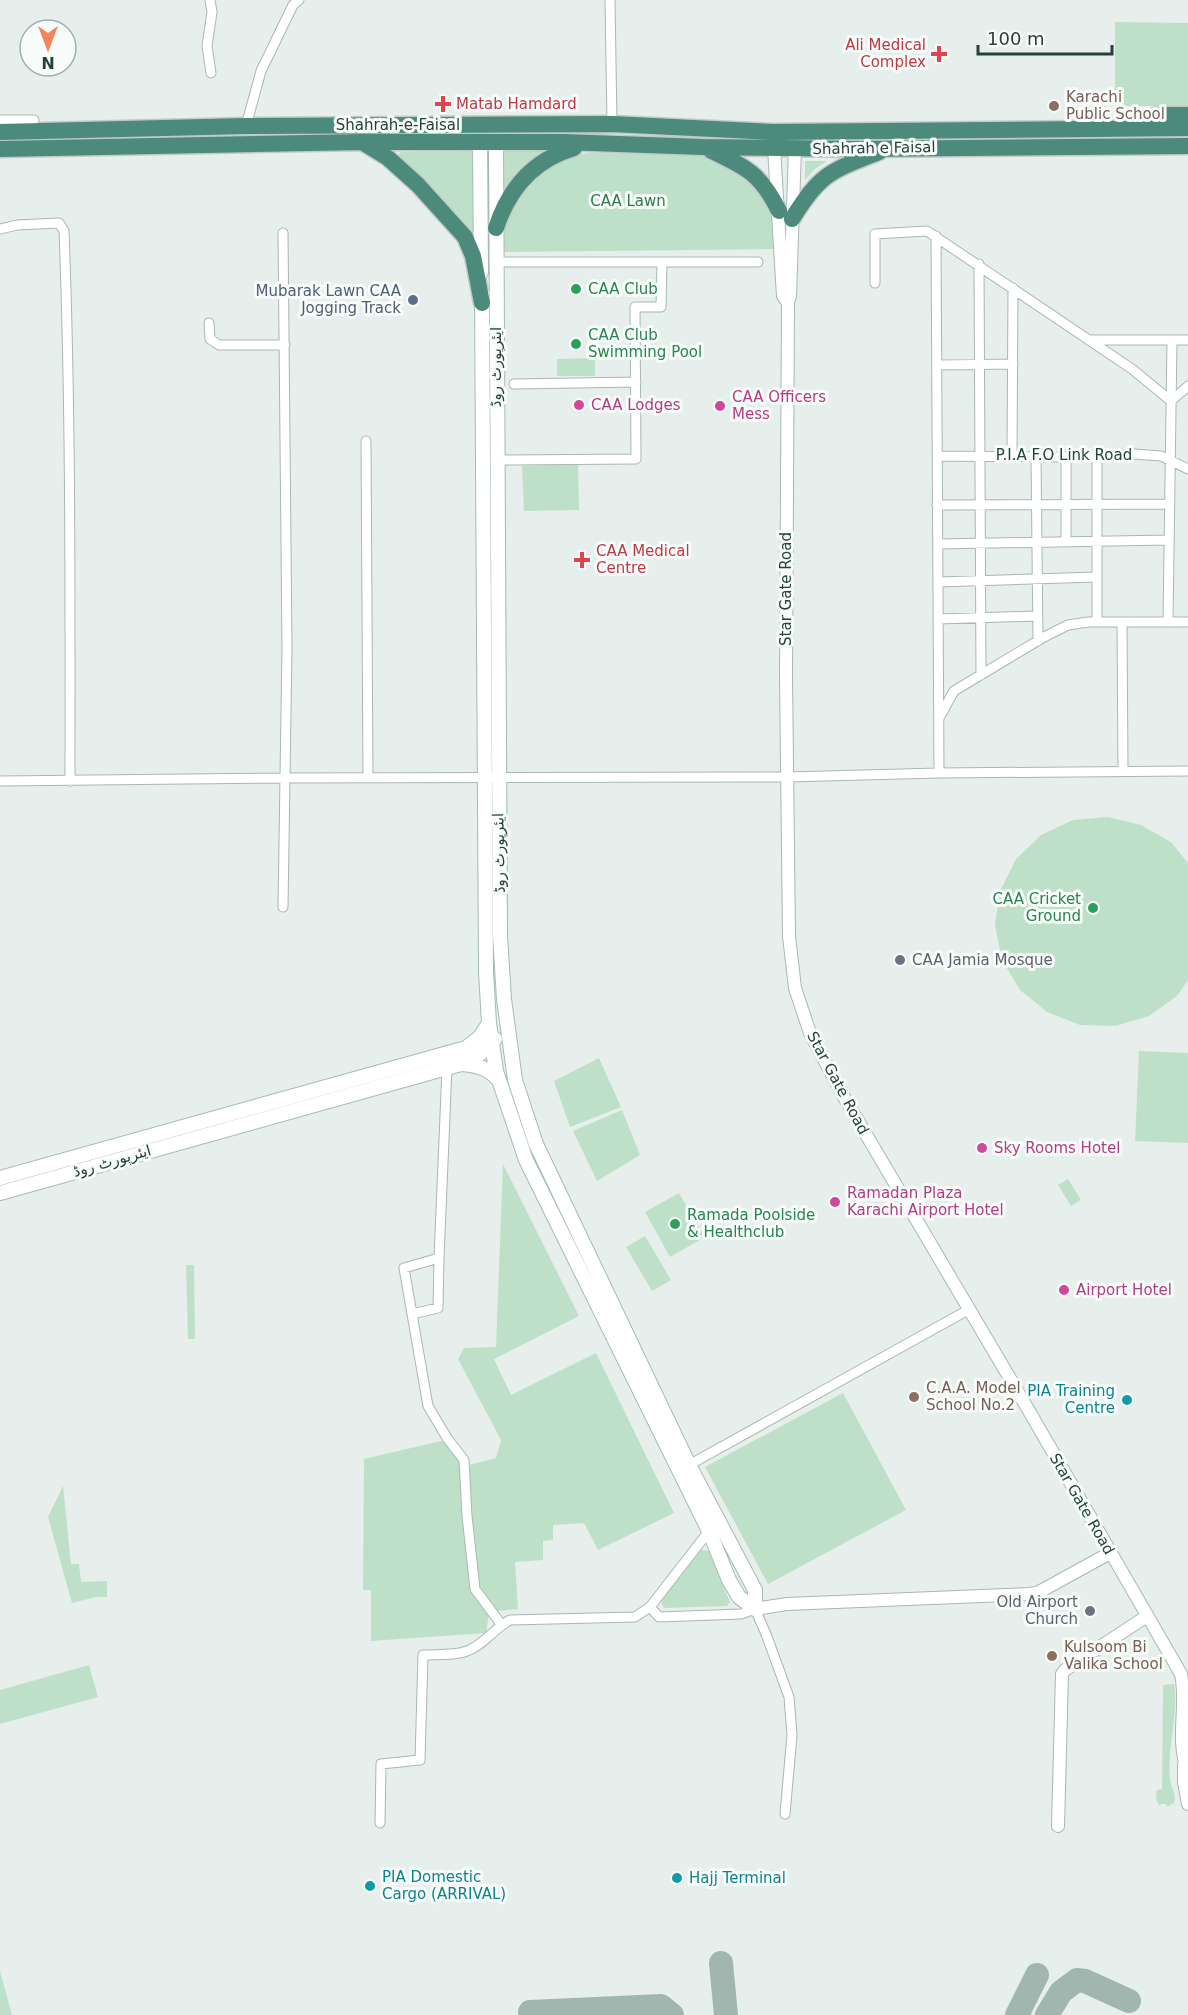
<svg xmlns="http://www.w3.org/2000/svg" width="1188" height="2015" viewBox="0 0 1188 2015" font-family="'DejaVu Sans',Cairo,sans-serif">
	<rect width="100%" height="100%" fill="#e6efeb"/>
	<path fill="#bfe0c8" d="M1115,22L1188,23V106H1115Z
		M546,149L548,153L502,196L504,150Z
		M472,151L477,154L478,242L398,156L400,152Z
		M590,153L698,154L722,162L745,173L770,207L775,223L777,249L503,252C502,209 526,174 567,157C573,154 582,154 590,153Z
		M805,161H827L816,168L805,180Z
		M595,358V376H557V359Z
		M578,464L579,510L524,511L522,466Z
		M1108,817L1141,825L1171,842L1188,863V980L1177,996L1149,1016L1115,1026L1080,1025L1047,1012L1020,990L1002,960L995,925L1000,891L1016,859L1041,835L1073,820Z
		M1139,1051L1188,1053V1143L1135,1141Z
		M599,1058L621,1107L570,1127L554,1081Z
		M622,1110L640,1155L597,1181L573,1131Z
		M503,1164L579,1316L494,1359L511,1395L596,1353L674,1513L598,1550L584,1523L553,1525V1540L543,1541V1560L515,1562L518,1609L499,1611L489,1605L477,1588L470,1515L469,1465L496,1458L501,1440L458,1359L464,1348L496,1347Z
		M1068,1179L1081,1200L1071,1206L1058,1185Z
		M679,1193L705,1237L670,1257L645,1212Z
		M645,1236L671,1280L652,1291L626,1247Z
		M186,1265H194L195,1339H188Z
		M843,1393L906,1510L768,1584L705,1467Z
		M441,1441H445L459,1459L471,1590L489,1613L486,1633L371,1641V1590H363L364,1459Z
		M63,1486L71,1564H79L81,1582L107,1581V1597H96L72,1603L48,1517Z
		M701,1550L709,1551L730,1602L727,1606L664,1608L661,1602L695,1551Z
		M89,1665L98,1697L0,1724V1690Z
		M1174,1684C1179,1715 1167,1745 1170,1777C1170,1786 1177,1794 1174,1803L1167,1807L1166,1804H1161L1160,1806C1156,1801 1155,1797 1157,1790L1162,1789L1163,1685Z
		M0,1971L12,2015H0Z"/>
	<g fill="none" stroke-linecap="round" stroke-linejoin="round">
		<path stroke="#a2b6b0" stroke-width="24" d="M721,1963L726,2015
			M530,2012L661,2006L672,2015
			M1017,2015L1037,1975
			M1047,2015L1061,1992L1077,1980L1085,1981L1129,2001"/>
		<defs>
			<path id="minor" d="M210,0L212,12L207,46L211,73
				M610,0L612,124
				M0,120H34
				M246,126L261,71L293,5L299,0
				M0,229L17,225L59,223L64,231C71,414 70,598 70,781
				M283,233L287,648L283,907
				M936,236L939,773
				M496,262H758
				M979,264L981,675
				M875,283V234L927,231L1132,369L1171,401L1188,386
				M209,323L210,339L219,345H285
				M1089,340H1188
				M937,365L1013,364
				M514,384L636,382
				M366,441L368,778
				M1012,455L1013,288
				M937,456L1066,457L1135,454L1161,456L1188,469
				M1036,456L1038,641
				M1066,457V542
				M496,460L636,459L635,307H661L662,262
				M937,505L1168,504
				M938,544L1168,540
				M938,582L1097,577
				M938,619L1037,616
				M1097,622V456
				M1122,622L1123,771
				M1168,622L1172,340
				M939,718L954,691L1044,637L1068,625L1088,622H1188
				M0,781L285,778L787,777L939,773L1188,771
				M447,1068L439,1258L404,1268L428,1406L447,1438L464,1460L467,1516L475,1589L501,1624
				M412,1314L438,1308L439,1258
				M689,1465L968,1310
				M650,1607L659,1617L741,1614L755,1609L766,1634L789,1697L792,1735L785,1814
				M380,1823L381,1764L420,1760L423,1655C436,1654 454,1656 467,1651C484,1645 494,1628 510,1620L635,1617L650,1607L709,1531"/>
			<path id="tertiary" d="M774,148L783,296L785,299
				M795,148L790,296L788,302L786,676L789,936L795,988L810,1033L844,1097L1025,1404L1181,1674C1188,1706 1175,1740 1188,1771
				M755,1609L787,1604L1030,1594L1039,1592L1110,1553
				M1184,1764V1782L1188,1804
				M1058,1826L1062,1674L1065,1670L1147,1616"/>
			<path id="secondary" d="M480,142L481,272
				M496,142L500,935L504,999L515,1080L536,1144L689,1465L755,1590V1609
				M482,294L486,972L489,1023L496,1071L526,1160L709,1531L729,1580L739,1597L755,1609
				M461,1064C477,1065 488,1068 499,1080
				M0,1178L466,1048L480,1037L489,1023
				M0,1193L461,1064L481,1053L495,1039"/>
			<path id="trunk" d="M1132,124L1158,115H1188
				M0,132L246,126L612,124L773,132L1188,128
				M362,142L388,158L418,185L465,237L473,256L482,303
				M0,149L362,142H563L703,147L856,149L1188,146
				M710,150C746,167 761,174 779,211
				M792,219C820,173 831,171 879,152
				M496,228C509,188 533,160 574,148"/>
		</defs>
		<use href="#minor" stroke="#a8b8b2" stroke-width="11"/>
		<use href="#tertiary" stroke="#a8b8b2" stroke-width="14"/>
		<use href="#secondary" stroke="#a4bbb3" stroke-width="16"/>
		<use href="#trunk" stroke="#c2cac8" stroke-width="19"/>
		<use href="#minor" stroke="#fff" stroke-width="9"/>
		<use href="#tertiary" stroke="#fff" stroke-width="12"/>
		<use href="#secondary" stroke="#fff" stroke-width="14"/>
		<use href="#trunk" stroke="#4c8a7c" stroke-width="16"/>
	</g>
	<g fill="#e0444e" stroke="#f7fbf9" stroke-width="2">
		<path d="M936 45h6v6h6v6h-6v6h-6v-6h-6v-6h6z"/>
		<path d="M440 95h6v6h6v6h-6v6h-6v-6h-6v-6h6z"/>
		<path d="M579 551h6v6h6v6h-6v6h-6v-6h-6v-6h6z"/>
	</g>
	<g fill="#8d6e63" stroke="#f7fbf9" stroke-width="2">
		<circle cx="1054" cy="106" r="6"/>
		<circle cx="914" cy="1397" r="6"/>
		<circle cx="1052" cy="1656" r="6"/>
	</g>
	<g fill="#2e9e5b" stroke="#f7fbf9" stroke-width="2">
		<circle cx="576" cy="289" r="6"/>
		<circle cx="576" cy="344" r="6"/>
		<circle cx="1093" cy="908" r="6"/>
		<circle cx="675" cy="1224" r="6"/>
	</g>
	<circle fill="#5c6f8a" stroke="#f7fbf9" stroke-width="2" cx="413" cy="300" r="6"/>
	<g fill="#d1479c" stroke="#f7fbf9" stroke-width="2">
		<circle cx="579" cy="405" r="6"/>
		<circle cx="720" cy="406" r="6"/>
		<circle cx="982" cy="1148" r="6"/>
		<circle cx="835" cy="1202" r="6"/>
		<circle cx="1064" cy="1290" r="6"/>
	</g>
	<g fill="#6b7280" stroke="#f7fbf9" stroke-width="2">
		<circle cx="900" cy="960" r="6"/>
		<circle cx="1090" cy="1611" r="6"/>
	</g>
	<g fill="#0f9aa8" stroke="#f7fbf9" stroke-width="2">
		<circle cx="1127" cy="1400" r="6"/>
		<circle cx="677" cy="1878" r="6"/>
		<circle cx="370" cy="1886" r="6"/>
	</g>
	<g text-anchor="middle" dominant-baseline="central" stroke-width="6" stroke-linejoin="round" paint-order="stroke">
		<g font-size="15" fill="#be3a42" stroke="#f7fbf9" text-anchor="start">
			<text x="926" y="45" text-anchor="end">Ali Medical<tspan x="926" dy="17">Complex</tspan></text>
			<text x="456" y="104">Matab Hamdard</text>
			<text x="596" y="551">CAA Medical<tspan x="596" dy="17">Centre</tspan></text>
		</g>
		<g font-size="15" fill="#785e54" stroke="#f7fbf9" text-anchor="start">
			<text x="1066" y="97">Karachi<tspan x="1066" dy="17">Public School</tspan></text>
			<text x="926" y="1388">C.A.A. Model<tspan x="926" dy="17">School No.2</tspan></text>
			<text x="1064" y="1647">Kulsoom Bi<tspan x="1064" dy="17">Valika School</tspan></text>
		</g>
		<g font-size="15" fill="#24423a" stroke="#f7fbf9">
			<text x="398" y="125">Shahrah-e-Faisal</text>
			<text transform="translate(874 148) rotate(-1)">Shahrah e Faisal</text>
			<text transform="translate(496 367) rotate(-90)">ایئرپورٹ روڈ</text>
			<text x="1064" y="455">P.I.A F.O Link Road</text>
			<text transform="translate(786 589) rotate(-90)">Star Gate Road</text>
			<text transform="translate(499 853) rotate(-91)">ایئرپورٹ روڈ</text>
			<text transform="translate(838 1083) rotate(62)">Star Gate Road</text>
			<text transform="translate(112 1161) rotate(-16)">ایئرپورٹ روڈ</text>
			<text transform="translate(1082 1504) rotate(60)">Star Gate Road</text>
		</g>
		<g font-size="15" fill="#2d7a4b" stroke="#f7fbf9">
			<text x="628" y="201">CAA Lawn</text>
		</g>
		<g font-size="15" fill="#27864d" stroke="#f7fbf9" text-anchor="start">
			<text x="588" y="289">CAA Club</text>
			<text x="588" y="335">CAA Club<tspan x="588" dy="17">Swimming Pool</tspan></text>
			<text x="1081" y="899" text-anchor="end">CAA Cricket<tspan x="1081" dy="17">Ground</tspan></text>
			<text x="687" y="1215">Ramada Poolside<tspan x="687" dy="17">&amp; Healthclub</tspan></text>
		</g>
		<g font-size="15" fill="#4e5e75" stroke="#f7fbf9" text-anchor="end">
			<text x="401" y="291">Mubarak Lawn CAA<tspan x="401" dy="17">Jogging Track</tspan></text>
		</g>
		<g font-size="15" fill="#b23c85" stroke="#f7fbf9" text-anchor="start">
			<text x="732" y="397">CAA Officers<tspan x="732" dy="17">Mess</tspan></text>
			<text x="591" y="405">CAA Lodges</text>
			<text x="994" y="1148">Sky Rooms Hotel</text>
			<text x="847" y="1193">Ramadan Plaza<tspan x="847" dy="17">Karachi Airport Hotel</tspan></text>
			<text x="1076" y="1290">Airport Hotel</text>
		</g>
		<g font-size="15" fill="#5b616d" stroke="#f7fbf9" text-anchor="start">
			<text x="912" y="960">CAA Jamia Mosque</text>
			<text x="1078" y="1602" text-anchor="end">Old Airport<tspan x="1078" dy="17">Church</tspan></text>
		</g>
		<g font-size="15" fill="#0d838f" stroke="#f7fbf9" text-anchor="start">
			<text x="1115" y="1391" text-anchor="end">PIA Training<tspan x="1115" dy="17">Centre</tspan></text>
			<text x="382" y="1877">PIA Domestic<tspan x="382" dy="17">Cargo (ARRIVAL)</tspan></text>
			<text x="689" y="1878">Hajj Terminal</text>
		</g>
	</g>
	<g transform="translate(48 48) rotate(180)"><circle r="28" fill="#f7fbf9" stroke="#a3b1ad" stroke-width="1.5"/>
	<path d="M0-4.5L10 22L0 15L-10 22Z" fill="#f4845f"/>
	<text y="-9" font-size="16" font-weight="bold" text-anchor="middle" fill="#24423a">N</text>
	</g>
	<path d="M978 45v9h134v-9" fill="none" stroke="#24423a" stroke-width="3"/>
	<text x="987" y="45" font-size="18" fill="#24423a" stroke="#f7fbf9" stroke-width="4.5" paint-order="stroke">100 m</text>
</svg>
